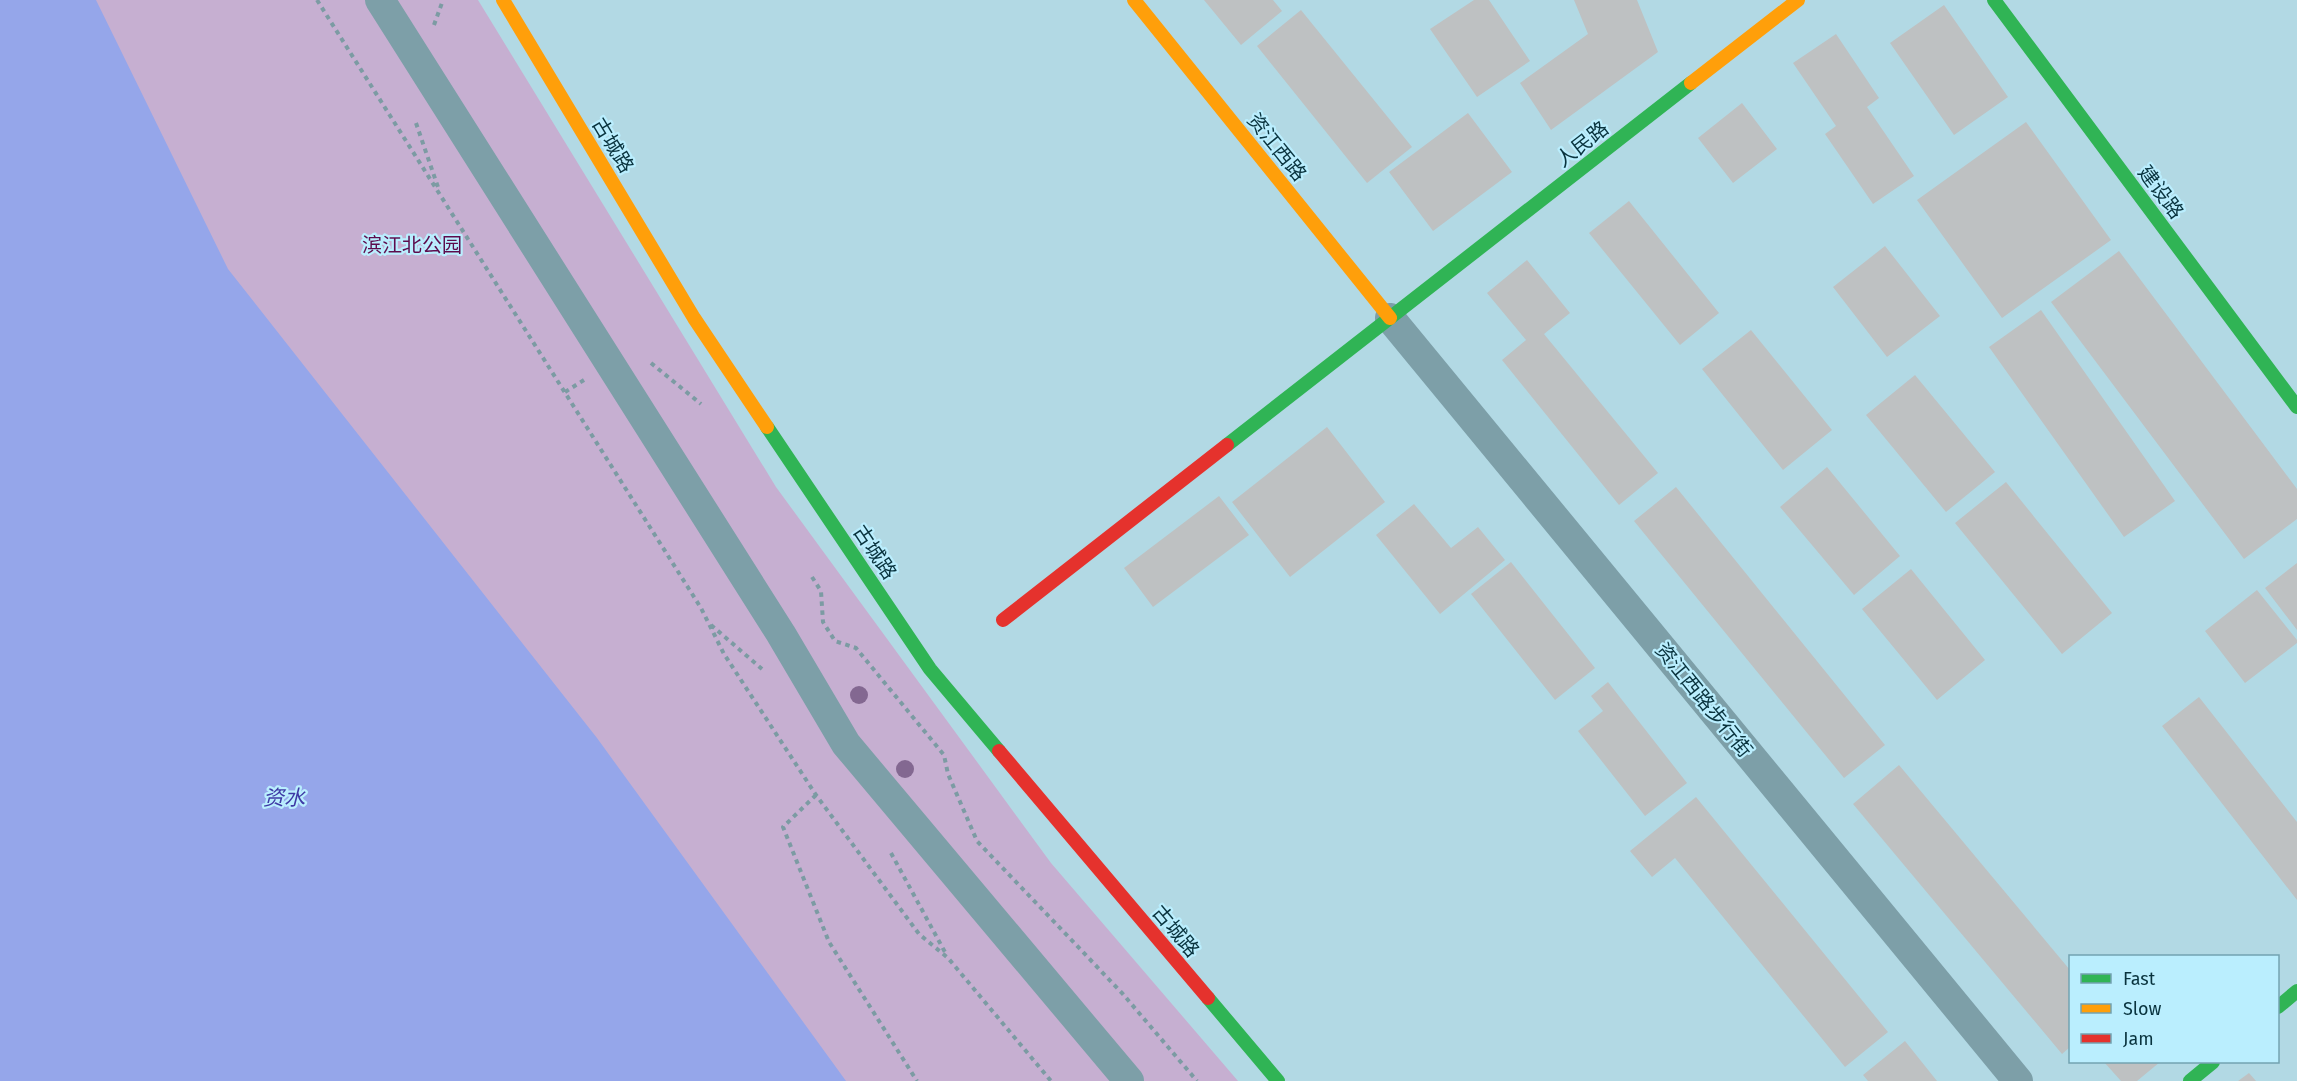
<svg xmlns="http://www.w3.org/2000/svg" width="2297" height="1081" viewBox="0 0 2297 1081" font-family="'Fira Sans','Noto Sans SC',sans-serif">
	<rect width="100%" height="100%" fill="#b2d9e4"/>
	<path fill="#c6afd1" d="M78,0H478L776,487L1051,863L1238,1081H807L258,345Z"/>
	<path fill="#95a6ea" d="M0,0H96L228,269L597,738L846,1081H0Z"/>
	<path fill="#bec1c2" d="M1204,0H1273L1282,11L1241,45Z
		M1474,0H1489L1530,61L1477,97L1430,29Z
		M1574,0H1637L1658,52L1551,130L1520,83L1588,34Z
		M1944,5L2008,97L1954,135L1890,43Z
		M1301,10L1412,147L1367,183L1257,46Z
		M1836,34L1879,98L1867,107L1914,176L1873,204L1825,134L1836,126L1793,63Z
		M1742,103L1777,149L1733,183L1698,138Z
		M1468,113L1512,172L1433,231L1389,172Z
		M2026,122L2111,240L2002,318L1917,200Z
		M1629,201L1719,313L1680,345L1589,233Z
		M1885,246L1940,316L1887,357L1833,287Z
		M2119,251L2297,489V519L2244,559L2051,302Z
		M1527,260L1570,313L1544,334L1658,473L1619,505L1502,360L1526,340L1487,293Z
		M2041,310L2175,501L2124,537L1989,347Z
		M1751,330L1832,430L1783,470L1702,369Z
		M1915,375L1995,472L1946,512L1866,415Z
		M1327,427L1385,502L1290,577L1232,502Z
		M1827,467L1900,556L1854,595L1780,507Z
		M2006,482L2112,613L2062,654L1955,523Z
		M1676,487L1885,745L1844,778L1634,521Z
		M1219,496L1249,535L1153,607L1124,568Z
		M1414,504L1451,548L1478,527L1505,560L1440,614L1376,535Z
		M1511,562L1595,668L1555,700L1471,594Z
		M2297,563V630L2265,588Z
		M1911,569L1985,660L1937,700L1862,609Z
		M2257,590L2297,640V643L2245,683L2205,631Z
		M1608,682L1687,783L1645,816L1578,731L1603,711L1591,696Z
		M2199,697L2297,822V900L2162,726Z
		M1899,765L2070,970V1047L2062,1054L1853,804Z
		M1696,797L1888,1032L1845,1067L1675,858L1652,877L1630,851Z
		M1905,1041L1937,1081H1868L1863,1075Z
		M2104,1062H2160L2137,1081H2121Z
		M2249,1073L2256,1081H2238Z"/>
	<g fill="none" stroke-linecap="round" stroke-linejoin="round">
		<path stroke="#7c9ba3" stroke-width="4" stroke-dasharray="4.5 4.5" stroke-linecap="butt" d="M317,0L701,608L724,654L816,795L919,934L948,958L1051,1081
			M434,25L443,0
			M416,123L439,190
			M651,363L701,404
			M565,392L584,380
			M812,577L821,591L823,622L835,641L856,648L944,755L948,774L977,841L1122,993L1197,1081
			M711,625L762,669
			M816,795L783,827L829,942L917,1081
			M891,853L946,954"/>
		<path stroke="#7d9fa8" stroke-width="30" d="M380,0L781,634L846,744L1129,1081
			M1390,318L2018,1081"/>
		<path stroke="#30b455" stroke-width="14" d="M1994,0L2297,407
			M767,427L930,669L999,751
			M1227,445L1691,83
			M1208,998L1278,1081
			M2278,1007L2297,991
			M2190,1081L2213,1062"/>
		<path stroke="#ff9f0a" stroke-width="14" d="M503,0L694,318L767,427
			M1134,0L1390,318
			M1691,83L1798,0"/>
		<path stroke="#e5322d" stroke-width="14" d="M1003,620L1227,445
			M999,751L1208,998"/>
	</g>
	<g fill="#836891">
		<circle cx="859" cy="695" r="9"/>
		<circle cx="905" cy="769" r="9"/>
	</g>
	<g text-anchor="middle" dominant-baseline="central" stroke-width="4.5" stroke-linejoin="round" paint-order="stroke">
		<g font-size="20" fill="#09333e" stroke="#baeefe">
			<text transform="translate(1582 144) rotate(-38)">人民路</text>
			<text transform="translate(613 145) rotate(59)">古城路</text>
			<text transform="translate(1277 147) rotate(51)">资江西路</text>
			<text transform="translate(2161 192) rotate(53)">建设路</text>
			<text transform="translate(875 552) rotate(56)">古城路</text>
			<text transform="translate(1704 700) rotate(51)">资江西路步行街</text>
			<text transform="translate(1176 931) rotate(50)">古城路</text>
		</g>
		<g font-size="20" fill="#5d0c4d" stroke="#baeefe">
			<text x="412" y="245">滨江北公园</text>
		</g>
		<g font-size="21" font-style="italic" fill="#3e3aa5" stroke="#baeefe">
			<text x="284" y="798">资水</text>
		</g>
	</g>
	<rect x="2069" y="955" width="210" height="108" fill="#baeefe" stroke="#73a3b1" stroke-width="1.5"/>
	<rect x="2081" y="974" width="30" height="9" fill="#30b455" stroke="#73a3b1" stroke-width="1.5"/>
	<text x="2123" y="985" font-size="18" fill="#09333e">Fast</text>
	<rect x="2081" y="1004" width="30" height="9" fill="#ff9f0a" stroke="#73a3b1" stroke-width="1.5"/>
	<text x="2123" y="1015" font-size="18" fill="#09333e">Slow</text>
	<rect x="2081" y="1034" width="30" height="9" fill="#e5322d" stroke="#73a3b1" stroke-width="1.5"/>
	<text x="2123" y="1045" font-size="18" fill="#09333e">Jam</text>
</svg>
